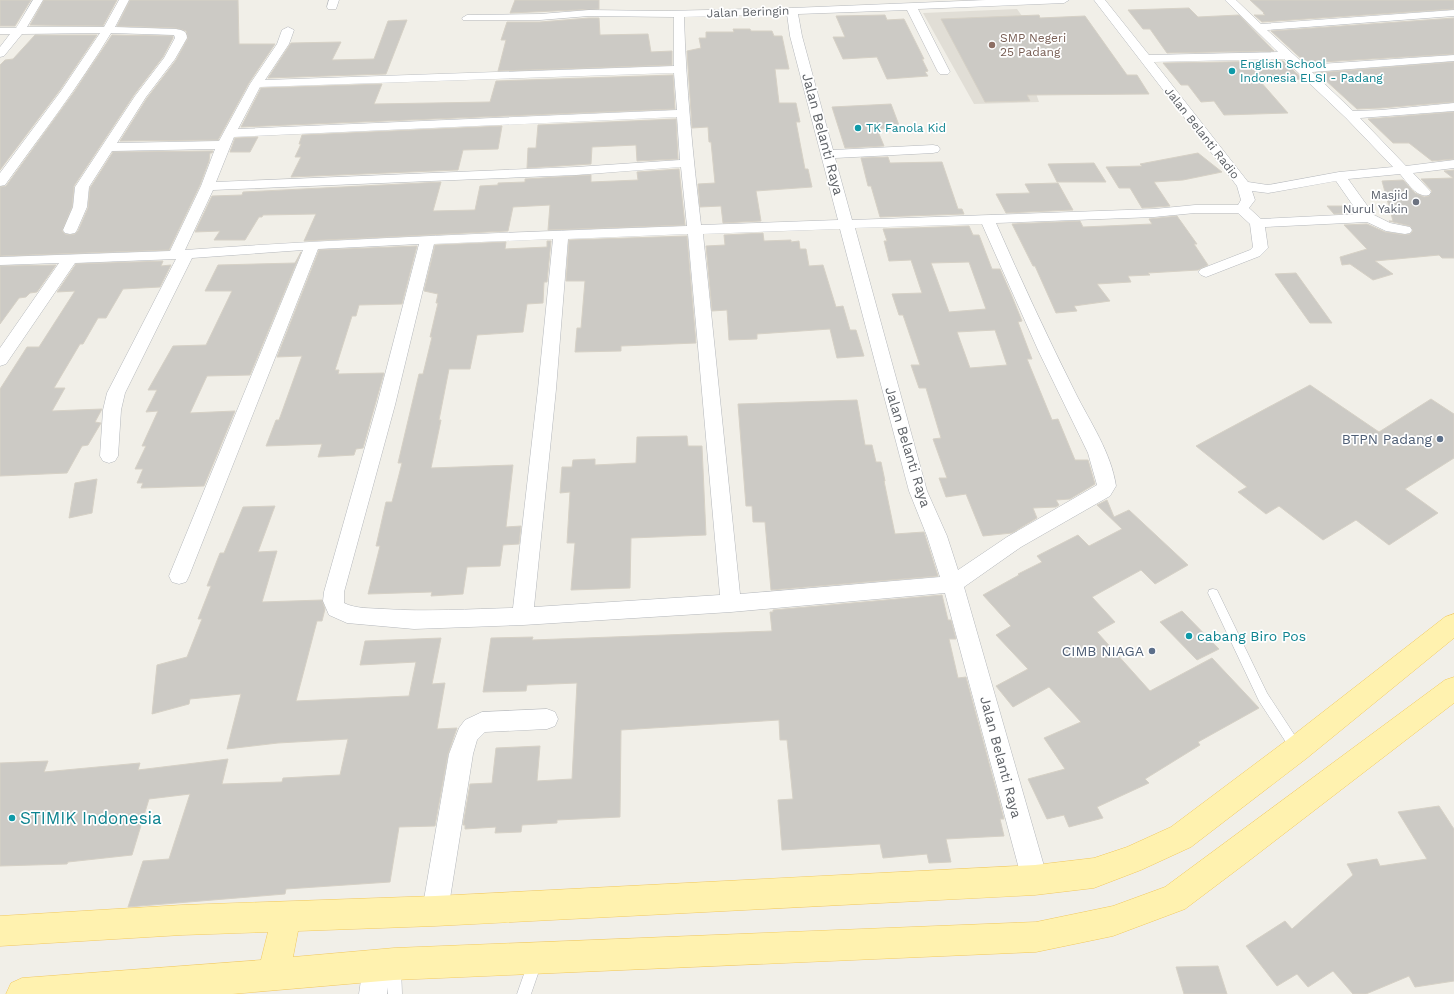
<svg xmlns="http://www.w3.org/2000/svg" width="1454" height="994" viewBox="0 0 1454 994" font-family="'Work Sans',sans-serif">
	<rect width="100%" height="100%" fill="#f1efe8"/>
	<path fill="#e1ded6" d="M1017,9L1066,77L1031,79L1039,102L974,104L923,13Z"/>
	<path fill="#cccac5" stroke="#d6d1c6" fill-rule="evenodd" d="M0,0H31L15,26H0Z
		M44,0H117L103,26L30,25Z
		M130,0H238L239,44H275L249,83L218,140L120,141L147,98L176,60L188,38L186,31L176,28L117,26Z
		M515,0H599V9L510,13Z
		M1250,0H1454V9L1262,22L1254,15H1265L1263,13H1264Z
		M1189,8L1198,17L1239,15L1274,51L1167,53L1150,29H1143L1128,10Z
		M885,15L887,20L904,19L924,59H922L928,71L925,72L928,76L887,79L877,57L843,59L833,37H845L836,16Z
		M1039,15L1040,18L1085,16L1127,75H1137L1149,94L1027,95L1030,101L985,102L941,19Z
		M589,18H599L600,35L648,34L651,52L672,51V65L498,71L506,40H501L507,22H540Z
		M1454,18V54L1306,63L1271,31Z
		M407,20L386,74L268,78L291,43L341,42L332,60L374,59L388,21Z
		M733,29H750L751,31H772L774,36H782L789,69H775L779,103H796L800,122H796L805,169H808L812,187L756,191L761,221L723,223L721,206L700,207L698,184L715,183L711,142H709L708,127L692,128L687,51L701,48L699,38H706V32H734Z
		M35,35H97L60,90L0,170V65L5,60L13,59Z
		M112,35L173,36V38L163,57L134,95L74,186L72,207L62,231L65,234L70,235L75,234L78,231L88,208L90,188L113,152L213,151L212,153H210L209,161L200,185L169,250L0,256V187L6,186L74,92Z
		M1283,61L1303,79L1260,81L1288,113L1224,115L1214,101L1201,102L1188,85H1181L1163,63Z
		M1454,62V102L1381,108L1357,109L1323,78H1321L1315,73Z
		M673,75L675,109L241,127L261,88L382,84L374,104L490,102L496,81Z
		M891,104L900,128L877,129L884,146L845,148L832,107Z
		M1454,112V159L1432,161L1409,143H1393L1368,119Z
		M676,119L678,159L637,161L636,145L592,147L591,164L527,168L528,148H536L538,125Z
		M502,126L498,149L463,150L458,170L291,177L301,157H295L301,144H299L302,135Z
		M258,137L250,152H230L235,138Z
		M1198,153L1222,172L1183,180L1154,182L1170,206L1142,208L1130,188H1119L1106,167L1142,166L1140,164Z
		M888,157L890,163L942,162L958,209H962L964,214L880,217L871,186H868L861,158Z
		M1094,163L1106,182H1057L1048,164Z
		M679,169L685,225L548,230L550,205L513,207L508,231L304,241L316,214L263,215L262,217H259L245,240H214L220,231L195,232L212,196L242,195L243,192L441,182L433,211L475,210L480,186L498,185V183L525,182V179L591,175V182L638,180L637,172Z
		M1454,170V258H1442L1439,255L1375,261L1393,274L1373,280L1350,264L1342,265L1340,257L1367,249L1344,225L1367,224L1385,232L1405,235L1410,234L1413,231L1410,226L1389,221H1393L1382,181L1403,180L1415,193L1424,197L1429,196L1432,191L1421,179L1453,178L1444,171Z
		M1058,183L1073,210L1006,213L996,194L1030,193L1025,184Z
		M1327,206H1351L1356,213L1334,214Z
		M1177,216L1197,244H1194L1208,265L1198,270L1148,273L1150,275L1128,276L1131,282L1097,284L1110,301L1074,306L1077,311L1056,313L1035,266H1033L1012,224L1080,221L1083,227L1152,224L1149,219Z
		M969,226L973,235H979L992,269H1000L1011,294L1022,321L1018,322L1032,359H1027L1052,420L1058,419L1075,460H1088L1095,484L1070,499L1056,500L1059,505L1056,507L1033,508L1037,518L1012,533L983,536L966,494L946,497L939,478H947L933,439L941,438L926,388H919L911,365H920L903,315H899L892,294L922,293L911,260L889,261L884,241H887L883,229ZM969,262L986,309L949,312L931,263ZM995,330L1007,365L970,368L957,332Z
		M763,233L764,241L791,240V242L799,241L800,249H806L809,266L823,265L836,307L843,306L850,330H856L864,356L837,358L830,329L757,334V339L729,340L727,310L712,311L706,246L725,245L724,235Z
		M687,236L696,343L621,346V351L575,352L577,328H581L585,281H566L569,240Z
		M547,241H551L547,282H544L543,303L527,304L523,332L477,335L470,369H449L439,420H441L431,468L513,465L506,527L521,526L519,544L503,545L500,566L467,567L463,594L431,596L432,592L368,594L380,546H376L386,502H392L402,463H398L419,374H423L432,337H430L438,303H436L438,294L424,291L435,245L506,242L505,249L547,247Z
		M417,246L402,304L359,305L356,316H352L335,370H339L338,374L384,373L363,448L356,449L354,455L318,457L322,444L266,446L276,420H279L302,356L277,357L319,250Z
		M301,252L250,375L207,376L190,413L235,411L204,486L141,488L143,483H137L143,469H135L146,446H142L158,411L146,412L157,390H148L173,346L206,345L232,291H205L218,265L295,263Z
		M163,261L161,266L171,265L160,287L123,289L106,318H98L83,344H80L54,388H65L52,411L102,409L95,422L101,423L88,445L82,446L67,473L0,476V389L27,347H39L75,291L57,292L76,264Z
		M56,265L37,292L30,293L26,297L19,298L0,324V266Z
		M1296,273L1332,323H1310L1275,274Z
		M1310,385L1379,432L1431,399L1454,414V458L1405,489L1438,513L1389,545L1356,520L1323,540L1279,506L1266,514L1238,492L1247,487L1196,446Z
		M857,400L865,445H872L876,462H881L885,481H884L895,534L924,532L938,576L771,590L765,522H753L752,506H746L738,404Z
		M687,436L688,446H702L706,535L631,538L630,588L571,590L575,543H567L570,492L560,493L562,467H572L573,460L595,459V465L636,463L637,437Z
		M97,479L92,513L69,518L75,483Z
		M1107,500L1114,517L1129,510L1188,565L1155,584L1141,570L1092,597L1115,622L1097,632L1150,691L1212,658L1259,708L1198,742L1200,745L1145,779L1149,783L1097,807L1103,818L1069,827L1064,815L1047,819L1028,779L1065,769L1044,738L1081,722L1049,687L1013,707L996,686L1028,669L996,635L1011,626L983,595L1019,575L1018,574L1042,562L1037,556L1078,535L1089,546L1122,529L1097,505Z
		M275,506L258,552L277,551L262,602L322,600L325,609L322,621H317L296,701L409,696L416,662L360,665L365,641L441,638L432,684L445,683L437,729L457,728L448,754L435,826L399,827L390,882L286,889L285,894L128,907L143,861L169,859L190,794L149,799L132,855L68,862L67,864L0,866V763L48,761L44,772L140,763L138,770L228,759L222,784L282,782L283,778L340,775L348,739L278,743L227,749L241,694L190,699L189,704L152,714L157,665L187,657L202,619H198L211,586H207L220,553H224L243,507Z
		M942,595L948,620H951L956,639H949L958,678L966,677L1004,819H1000L1004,836L946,839L951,862L929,863L927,854L883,858L880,844L782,850L778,800L793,799L787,740H780L779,720L621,730L620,817L557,820V823L522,825L521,832L495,833L496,827L465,829V825H463L470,784L492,783L496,748L540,746L537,781L572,779L577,683L527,685L526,691L483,692L491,638L533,637L532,640L772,631L770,612H773V610Z
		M1182,611L1219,649L1197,660L1160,622Z
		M1439,806L1454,829V981L1415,987L1409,976L1366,994H1353L1333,971L1308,987L1297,974L1277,986L1246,946L1285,921L1292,929L1353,875L1347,864L1377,859L1380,866L1427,859L1398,812Z
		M1218,966L1227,994H1184L1176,967Z"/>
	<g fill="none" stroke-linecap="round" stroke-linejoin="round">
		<defs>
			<path id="service" d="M1213,589L1217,590L1267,693L1301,745L1303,749L1301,753L1297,755L1293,753L1259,701L1208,593L1209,590Z
				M535,955L540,957L542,962L531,994H517L530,957Z
				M394,961L399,963L401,968L402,994H388L387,968L389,963Z"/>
			<path id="minor" d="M33,0H43L27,27H104L119,0H129L115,27L176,29C182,30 187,31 187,38L175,59L146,97L117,143L219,141L250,84L277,44L282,30L288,27L294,30L289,44L265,80L674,66V17L589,16L540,20H463L462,18L467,15L540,14L589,10L664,11L792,8L986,0H1069L1064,3L918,9L950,72L948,74H940L938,72L907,10L798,14L802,36L833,150L933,145L938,146L940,149L938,152L933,153L835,158L852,220L1154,209L1195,205H1238L1241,200L1237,186L1094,0H1105L1149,55L1278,52L1225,0H1236L1261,24L1454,10V16L1267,30L1305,65L1454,55V61L1312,72L1353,111L1381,110L1454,103V111L1360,118L1406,166L1454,160V168L1413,173L1431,192L1429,195C1416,198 1408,183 1400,174L1348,179L1374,215L1390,223L1410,227L1412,230L1410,233L1405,234L1386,231L1367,222L1265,227L1268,248L1260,256L1206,277L1201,275L1198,272L1201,269L1250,250L1253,247L1250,224L1238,213H1195L1154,217L996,223C1021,280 1047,336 1075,392C1090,422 1111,452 1116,486L1110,496L1021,547L964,587L1048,880L1044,889L1035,893L1026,889L1022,880L945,593L731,612L523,625L414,629L347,623L329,615L323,601L324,592L377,405L419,244L318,249L189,576L186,582L179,584L172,582L169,576L303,250L192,258L125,393L121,410L118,456L115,461L109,463L103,461L100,456L103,410L107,393L176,259L75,263L6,364L0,366V348L59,263L0,265V257L170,251L201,186L215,149L112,151L89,187L87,207L77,230L75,233L70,234L65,233L63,230L73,207L75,187L135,96L164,58L175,38L174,35L111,33C79,86 41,135 5,185L0,186V173L61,91L100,33L22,34L4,56L0,57V47L10,34H0V28H16ZM787,14L790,36L838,220L701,225C693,156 686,87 684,17ZM1284,59L1346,118L1393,167L1339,172L1268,185L1248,182L1154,62ZM674,73L677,110L238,129L260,87ZM677,117L680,160L576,167L216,182L234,137ZM681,167L687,226C519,232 352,238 185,250L213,190L576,175ZM1336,181L1359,214L1261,219L1249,208L1255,200L1252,191L1268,193ZM982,224L1038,350L1088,453L1097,485L1007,537L958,570L947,536L927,491L855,228ZM840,229L909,491L927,536L940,577L740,594L703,234ZM688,234L720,595L534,607L556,389L568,239ZM553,239L538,389L513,608C470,609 427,612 384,609C371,608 356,609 344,603V592L395,405L434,244Z
				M329,0H339L336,9H328L327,7Z
				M547,709L555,712L558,719L555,726L547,729L485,732L477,740L473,754L448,911L444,920L435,924L426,920L422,911L449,754L459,728L465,720L482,712Z
				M377,952L387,956L391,966L387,994H359L363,966L367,956Z"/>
			<path id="primary" d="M1454,614V638L1307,758L1191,847L1141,870L1094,888L1035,895L435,926L298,931L293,957L394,948L1036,922L1113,906L1165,887L1445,680L1454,677V703L1246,863L1185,909L1113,936L1036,952L394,980L232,994H6L11,983L22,978L261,960L268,932L182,935L0,946V916L182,905L435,896L1035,865L1094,858L1127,847L1171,827L1287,740L1445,617Z"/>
		</defs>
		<use href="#service" stroke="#b5b8bc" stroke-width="1"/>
		<use href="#minor" stroke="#b5b8bc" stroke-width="1"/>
		<use href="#primary" stroke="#f2c960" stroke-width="1"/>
		<use href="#service" fill="#fff" fill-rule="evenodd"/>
		<use href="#minor" fill="#fff" fill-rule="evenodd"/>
		<use href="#primary" fill="#fff2af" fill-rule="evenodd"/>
	</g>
	<circle fill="#8d6e63" stroke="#fff" stroke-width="1.5" cx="992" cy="45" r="4"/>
	<g fill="#0f9aa8" stroke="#fff" stroke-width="1.5">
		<circle cx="1232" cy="71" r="4"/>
		<circle cx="858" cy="128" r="4"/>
		<circle cx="1189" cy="636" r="4"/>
		<circle cx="12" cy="818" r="4"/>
	</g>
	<circle fill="#6b7280" stroke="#fff" stroke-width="1.5" cx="1416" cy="202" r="4"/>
	<g fill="#5c6f8a" stroke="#fff" stroke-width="1.5">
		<circle cx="1440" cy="439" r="4"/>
		<circle cx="1152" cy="651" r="4"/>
	</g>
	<g text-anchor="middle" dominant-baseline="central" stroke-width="3.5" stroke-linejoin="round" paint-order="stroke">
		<g font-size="12" fill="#5f6368" stroke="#fff">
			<text transform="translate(748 12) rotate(-2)">Jalan Beringin</text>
			<text transform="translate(1202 133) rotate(52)">Jalan Belanti Radio</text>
		</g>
		<g font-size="12" fill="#785e54" stroke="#fff" text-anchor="start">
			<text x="1000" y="38">SMP Negeri<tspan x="1000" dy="14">25 Padang</tspan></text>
		</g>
		<g font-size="12" fill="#0d838f" stroke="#fff" text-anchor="start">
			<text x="1240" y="64">English School<tspan x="1240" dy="14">Indonesia ELSI - Padang</tspan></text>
			<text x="866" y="128">TK Fanola Kid</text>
		</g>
		<g font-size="12" fill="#5b616d" stroke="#fff" text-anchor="end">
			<text x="1408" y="195">Masjid<tspan x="1408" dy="14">Nurul Yakin</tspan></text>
		</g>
		<g font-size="14" fill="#5f6368" stroke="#fff">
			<text transform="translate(823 134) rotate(75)">Jalan Belanti Raya</text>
			<text transform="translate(908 447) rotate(73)">Jalan Belanti Raya</text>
			<text transform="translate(1001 757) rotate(75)">Jalan Belanti Raya</text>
		</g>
		<g font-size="14" fill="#4e5e75" stroke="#fff" text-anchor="end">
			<text x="1432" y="439">BTPN Padang</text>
			<text x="1144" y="651">CIMB NIAGA</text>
		</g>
		<g font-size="14" fill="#0d838f" stroke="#fff" text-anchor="start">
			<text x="1197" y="636">cabang Biro Pos</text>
		</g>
		<g font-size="17" fill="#0d838f" stroke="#fff" text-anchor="start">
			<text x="20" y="818">STIMIK Indonesia</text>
		</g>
	</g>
</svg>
